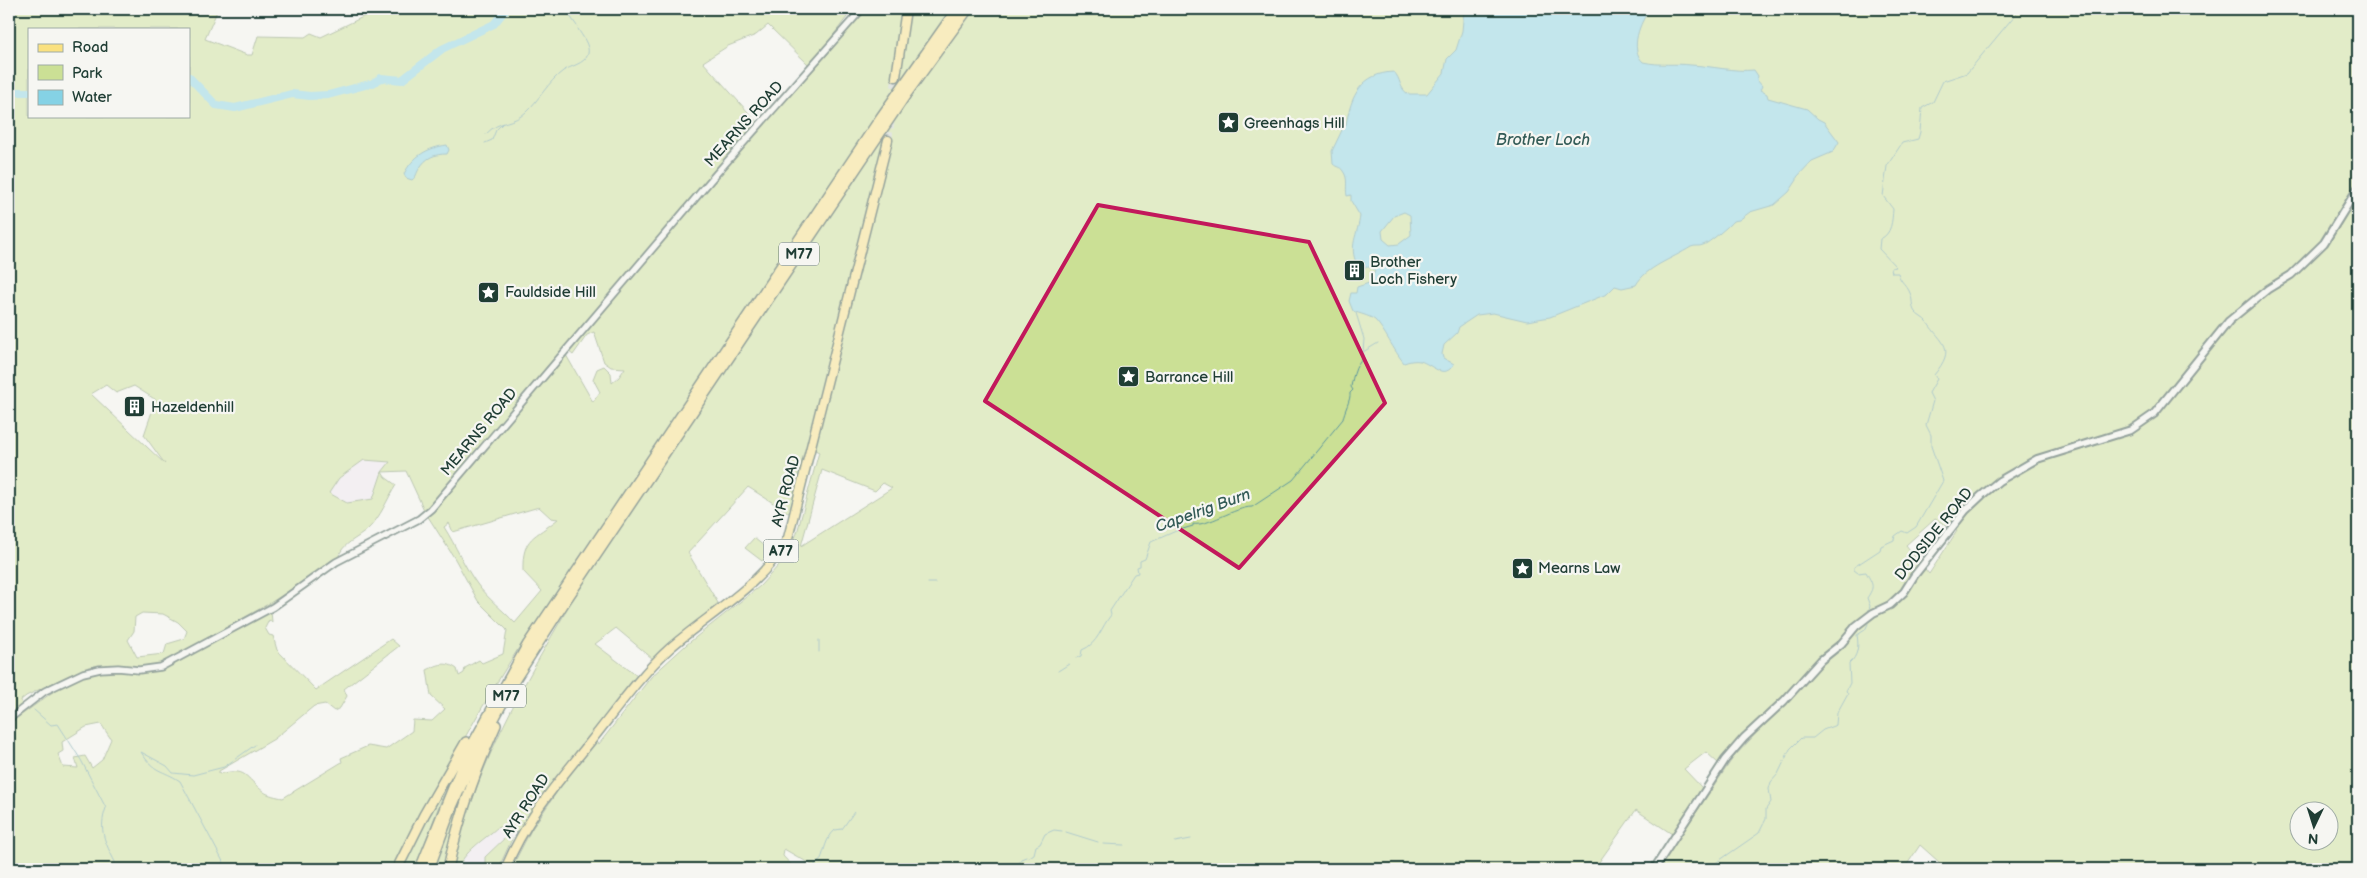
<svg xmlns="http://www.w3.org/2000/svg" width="2367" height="878" viewBox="0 0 2367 878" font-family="'Balsamiq Sans',sans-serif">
	<rect width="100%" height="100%" fill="#f6f6f2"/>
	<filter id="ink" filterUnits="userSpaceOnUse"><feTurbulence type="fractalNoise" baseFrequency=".02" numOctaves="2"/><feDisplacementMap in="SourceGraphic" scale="10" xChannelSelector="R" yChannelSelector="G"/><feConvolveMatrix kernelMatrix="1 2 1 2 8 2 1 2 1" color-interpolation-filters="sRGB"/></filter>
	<g filter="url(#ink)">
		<path fill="#efe7f2" d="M364,460L390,462L382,472L373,499L347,503L328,493L339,478Z
			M498,827L516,832L512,839L507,837L502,840L485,857V869H458L460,863L467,854Z"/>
		<path fill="#cbe095" stroke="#758e64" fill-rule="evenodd" d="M9,9H218L205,39L247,55H252L258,36L305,37L311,33L321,37L365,16L361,9H853L810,66L768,25L756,35L728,46L703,62L757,122L538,377L543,382L566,355L593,402L600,392L593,379L597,369L604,366L611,373L612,383L619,377L625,368L611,367L604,362L594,332L587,335L573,355L568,351L711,183L827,55L860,9H2358V869H1942L1939,862L1920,845L1904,869H1658L1733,758L1825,660L1742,734L1719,764L1706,752L1684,769L1704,790L1672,834L1636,810L1594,869H819L784,849L783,856L795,869H511L531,830L565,780L555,779L519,833L498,827C485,839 463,852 458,869H453C456,847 463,827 470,806C494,736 528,677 565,613L552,600C490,684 443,778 394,869H9V724L65,683L96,672L100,666L69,675L26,696L21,700L22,706L9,716V421L12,419L9,414ZM29,29H189V116H29ZM106,385L116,393L134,386L156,400L144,435L165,464L91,394ZM809,447L819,452L797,533L788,555L760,586L686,645L651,677L599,744L590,737L637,676L595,644L616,628L653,659L718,603L688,553L748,487L789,513ZM364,460L390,462L382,472L373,499L347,503L329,493L339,478ZM822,470L875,491L883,483L892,488L801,546ZM406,471L425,512L435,500L427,515L455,559L478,601L507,630L503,654L482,663L479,660L465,668L464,673L459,676L457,669C446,661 439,664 427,670L431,696L445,709L432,721L413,720L412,731L386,749L368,746L341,758L342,762L283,798C277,797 268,795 264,792C244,777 248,767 219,774V771L274,739L314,706L325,704L334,711L340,708L347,696L344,689L399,646L391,639L316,690L277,650L273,636L269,635L265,628L269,620L272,622L271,611L160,671L162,664L270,603L338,559C341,543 358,539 368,529C381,517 387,499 396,485L385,477L382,472ZM539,507L551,518L558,519C535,538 522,536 523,571L542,591L515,623C503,610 487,598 477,584C464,566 456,546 444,527L449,523L453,532ZM1935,519L1957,531L1929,574L1906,545ZM142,613L163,614L178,622L187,631L184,639L167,644L164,654L137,657L128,640L134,631L135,617ZM101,724L111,739L102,760L92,768L85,756L75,758L78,768L63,767L58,754L63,751L62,742L86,727ZM2300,810H2330V840H2300Z
			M754,538L770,551L762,561L745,548Z
			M474,771L446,869H434L449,826Z
			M450,777L415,869H400Z
			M507,836L512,839L498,869H485V857Z"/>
		<path fill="#85d2e5" stroke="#5c969e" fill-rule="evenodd" d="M1464,9H1650C1640,22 1629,49 1643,62C1661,66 1674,63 1691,65C1712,66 1734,72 1754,70L1758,76L1757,80L1762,86L1760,90L1767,94L1768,98L1807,109L1818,119L1824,122L1839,142L1833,152L1812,161L1797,177V180L1789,192L1774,205L1750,212L1739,220L1733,221C1730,225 1708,244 1703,245C1699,247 1695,245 1691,247C1672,259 1646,267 1636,285L1622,288L1615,286L1607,294L1550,317L1527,321L1493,313L1477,315L1459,327L1457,333L1444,345L1442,354L1443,358L1454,364C1444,381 1432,364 1420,361C1415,360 1409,361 1404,363C1394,351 1384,329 1375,320C1368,315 1360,314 1353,311L1349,301L1351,293H1356L1357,287L1369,283L1375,270L1369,267H1359L1361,263L1357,264C1348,247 1358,234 1360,216L1351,201V195L1347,196C1345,187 1349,179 1343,171C1340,166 1337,168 1333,164L1332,151L1344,126L1346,125C1351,96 1361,73 1394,72C1401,79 1399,88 1408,94H1427L1444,73L1447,59L1456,50L1462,31ZM1404,212L1410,215L1411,235L1399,244L1390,245L1383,239L1382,231L1394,216Z
			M447,145L449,150L447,154C435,154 426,157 419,169C416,174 417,176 412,180L406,178L404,174C413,156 427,148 447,145Z"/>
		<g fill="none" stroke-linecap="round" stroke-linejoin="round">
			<path stroke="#5c969e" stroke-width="1" d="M565,9L577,26
				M486,134C500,119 513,125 526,112C539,100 548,82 563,71C570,66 585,64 588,54C590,45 582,36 578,29
				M485,143L492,140L496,130L502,124
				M1356,313L1364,339L1363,352
				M928,583H935
				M1868,613L1870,606L1867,598C1875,586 1873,585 1866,572L1858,573L1854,570V567L1880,550L1881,546L1894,540L1895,536L1902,531L1907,533L1916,527L1943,481L1931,446V435L1926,425L1933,401L1929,393L1937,379L1934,375C1957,347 1942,344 1927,322C1924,318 1918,316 1915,312C1911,307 1913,298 1910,293C1907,285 1900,282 1898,273H1892L1891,268L1896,267L1879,249L1880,239C1892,234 1892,221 1893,209L1883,196L1887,166L1902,143L1918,139L1920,132L1922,108L1933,102L1943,81L1967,73L2020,9
				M819,652V640
				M1076,658L1081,656L1082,650C1098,644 1101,627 1111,615L1110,611L1134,574L1138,573L1137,567L1140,566V561L1145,559L1151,542L1176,531L1193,526V524C1207,527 1235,507 1252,507L1293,480L1343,419C1344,411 1351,400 1350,393L1353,390L1351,387C1352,381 1353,376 1355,371C1357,363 1364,361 1363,352L1378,343
				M1058,671L1069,664
				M34,710L51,725L58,724L81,760L106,808C98,830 105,842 115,862L111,869
				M1066,832L1098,842
				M1175,842L1191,839
				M1103,844L1124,845
				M1028,858L1034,854L1036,846L1040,844L1045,834L1054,830L1062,831
				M227,869L180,781C162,769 155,774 141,752L167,766L173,773L193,775L224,767L255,745
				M814,869L815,864L820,861C826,848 824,841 835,830L842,829L854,812
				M1013,869L1021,859L1026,857
				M1707,869L1759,833L1766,819V809L1771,802L1769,789L1771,782L1778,774L1790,749L1801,738H1813L1823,730L1836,725L1837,713L1848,693L1846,691L1850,683L1849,664C1858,656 1859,646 1857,635L1865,630L1868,624"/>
			<path stroke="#85d2e5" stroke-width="8" d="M189,77L216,105L235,108L292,94L310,96L328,95L373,83L381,78L402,80L442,49L494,24L506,9
				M9,92H29"/>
			<path stroke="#cbd1cc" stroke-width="8" stroke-dasharray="8 4" stroke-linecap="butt" d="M894,99L896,77
				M888,140L891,118"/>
			<defs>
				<path id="tertiary" d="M9,719L45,691L83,673L100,669L118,668L139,670L161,667L273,607L336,562L419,519L431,509L716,174L862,9"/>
				<path id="secondary" d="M1654,869L1725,760L1744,738L1784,701L1821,660L1841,644L1856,626L1873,613L1890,605L1904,592L1914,576L1966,510L1982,495L1999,481L2037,459L2131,430L2154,414L2229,321L2268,289L2291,275L2324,243L2358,188"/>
				<path id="primary" d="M896,77L906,9
					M505,869C528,815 556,785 591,741C616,710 640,675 670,648C710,613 762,586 788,538L888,140"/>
				<path id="motorway" d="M397,869L424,815L466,742
					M420,869L466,756L528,644L881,117L957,9
					M429,869L451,809L474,757L514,681L566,600L907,93L968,9
					M448,869C458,819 475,772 496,725"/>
			</defs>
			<use href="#tertiary" stroke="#1f3d34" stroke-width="9"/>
			<use href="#secondary" stroke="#1f3d34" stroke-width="10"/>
			<use href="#primary" stroke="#1f3d34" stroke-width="11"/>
			<use href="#motorway" stroke="#1f3d34" stroke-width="12"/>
			<use href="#tertiary" stroke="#f6f6f2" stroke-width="5.5"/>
			<use href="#secondary" stroke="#f6f6f2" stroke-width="6"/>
			<use href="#primary" stroke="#fae180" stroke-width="8"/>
			<use href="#motorway" stroke="#fae180" stroke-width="9"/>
		</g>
	</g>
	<path d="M0 0H2367V878H0ZM1098,205L1309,242L1385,403L1239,568L985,401Z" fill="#f6f6f2" fill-opacity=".55" fill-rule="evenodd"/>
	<path fill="none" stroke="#c2185b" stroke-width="4" stroke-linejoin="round" d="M1098,205L1309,242L1385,403L1239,568L985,401Z"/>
	<defs>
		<symbol id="sight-square" viewBox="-11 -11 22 22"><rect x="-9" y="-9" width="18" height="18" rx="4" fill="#1f3d34" stroke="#f6f6f2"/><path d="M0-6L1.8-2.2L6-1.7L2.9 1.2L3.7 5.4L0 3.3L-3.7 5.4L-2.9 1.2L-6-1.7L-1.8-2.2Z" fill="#fff"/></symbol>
		<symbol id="building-square" viewBox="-11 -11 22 22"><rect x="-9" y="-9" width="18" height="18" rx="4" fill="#1f3d34" stroke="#f6f6f2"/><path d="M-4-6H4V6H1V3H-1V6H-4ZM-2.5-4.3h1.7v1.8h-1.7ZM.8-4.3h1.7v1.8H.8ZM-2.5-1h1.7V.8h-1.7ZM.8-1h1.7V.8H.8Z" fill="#fff"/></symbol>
	</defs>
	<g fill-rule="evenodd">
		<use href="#sight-square" x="1216" y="110" width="25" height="25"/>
		<use href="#building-square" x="1342" y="258" width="25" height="25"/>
		<use href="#sight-square" x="476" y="280" width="25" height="25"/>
		<use href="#sight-square" x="1116" y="364" width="25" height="25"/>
		<use href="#building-square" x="122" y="394" width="25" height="25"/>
		<use href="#sight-square" x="1510" y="556" width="25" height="25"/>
	</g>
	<g text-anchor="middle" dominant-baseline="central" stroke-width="4.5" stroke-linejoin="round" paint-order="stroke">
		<g fill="#f6f6f2" stroke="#60746d" stroke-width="1">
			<rect x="779" y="242.5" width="40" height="23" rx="4"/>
			<rect x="763.5" y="539.5" width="35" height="23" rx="4"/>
			<rect x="486" y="684.5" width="40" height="23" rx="4"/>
		</g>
		<g font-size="14" font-weight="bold" fill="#1f3d34">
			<text x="799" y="254">M77</text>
			<text x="781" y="551">A77</text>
			<text x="506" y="696">M77</text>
		</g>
		<g font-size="15" fill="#1f3d34" stroke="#f6f6f2" text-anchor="start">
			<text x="1244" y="123">Greenhags Hill</text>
			<text x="1370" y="262">Brother<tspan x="1370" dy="17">Loch Fishery</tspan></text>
			<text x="505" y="292">Fauldside Hill</text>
			<text x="1145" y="377">Barrance Hill</text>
			<text x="151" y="407">Hazeldenhill</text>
			<text x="1538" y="568">Mearns Law</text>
		</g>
		<g font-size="15" fill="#1f3d34" stroke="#f6f6f2">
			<text transform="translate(744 124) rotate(-48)">MEARNS ROAD</text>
			<text transform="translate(479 432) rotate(-50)">MEARNS ROAD</text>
			<text transform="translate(786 491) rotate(-75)">AYR ROAD</text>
			<text transform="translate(1934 534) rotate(-51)">DODSIDE ROAD</text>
			<text transform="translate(526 806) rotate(-57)">AYR ROAD</text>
		</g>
		<g font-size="16" font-style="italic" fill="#335b57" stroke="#f6f6f2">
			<text x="1543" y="140">Brother Loch</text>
			<text transform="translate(1203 511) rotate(-20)">Capelrig Burn</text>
		</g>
	</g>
	<rect width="2367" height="878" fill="none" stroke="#f6f6f2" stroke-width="30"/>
	<rect x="15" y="15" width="2337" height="848" fill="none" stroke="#1f3d34" stroke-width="2" filter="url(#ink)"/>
	<rect x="28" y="28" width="162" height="90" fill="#f6f6f2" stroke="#a0aca6"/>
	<rect x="38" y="44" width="25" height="8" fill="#fae180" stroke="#a0aca6"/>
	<text x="72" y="52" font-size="15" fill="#1f3d34">Road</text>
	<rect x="38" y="65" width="25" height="15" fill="#cbe095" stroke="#a0aca6"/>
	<text x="72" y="78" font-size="15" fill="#1f3d34">Park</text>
	<rect x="38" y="90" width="25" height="15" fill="#85d2e5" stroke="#a0aca6"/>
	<text x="72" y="102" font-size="15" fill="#1f3d34">Water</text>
	<g transform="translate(2314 826) rotate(184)"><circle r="24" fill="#f6f6f2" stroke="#a0aca6"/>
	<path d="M0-4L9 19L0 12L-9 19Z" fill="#1f3d34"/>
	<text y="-8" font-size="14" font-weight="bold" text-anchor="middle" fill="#1f3d34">N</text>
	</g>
</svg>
